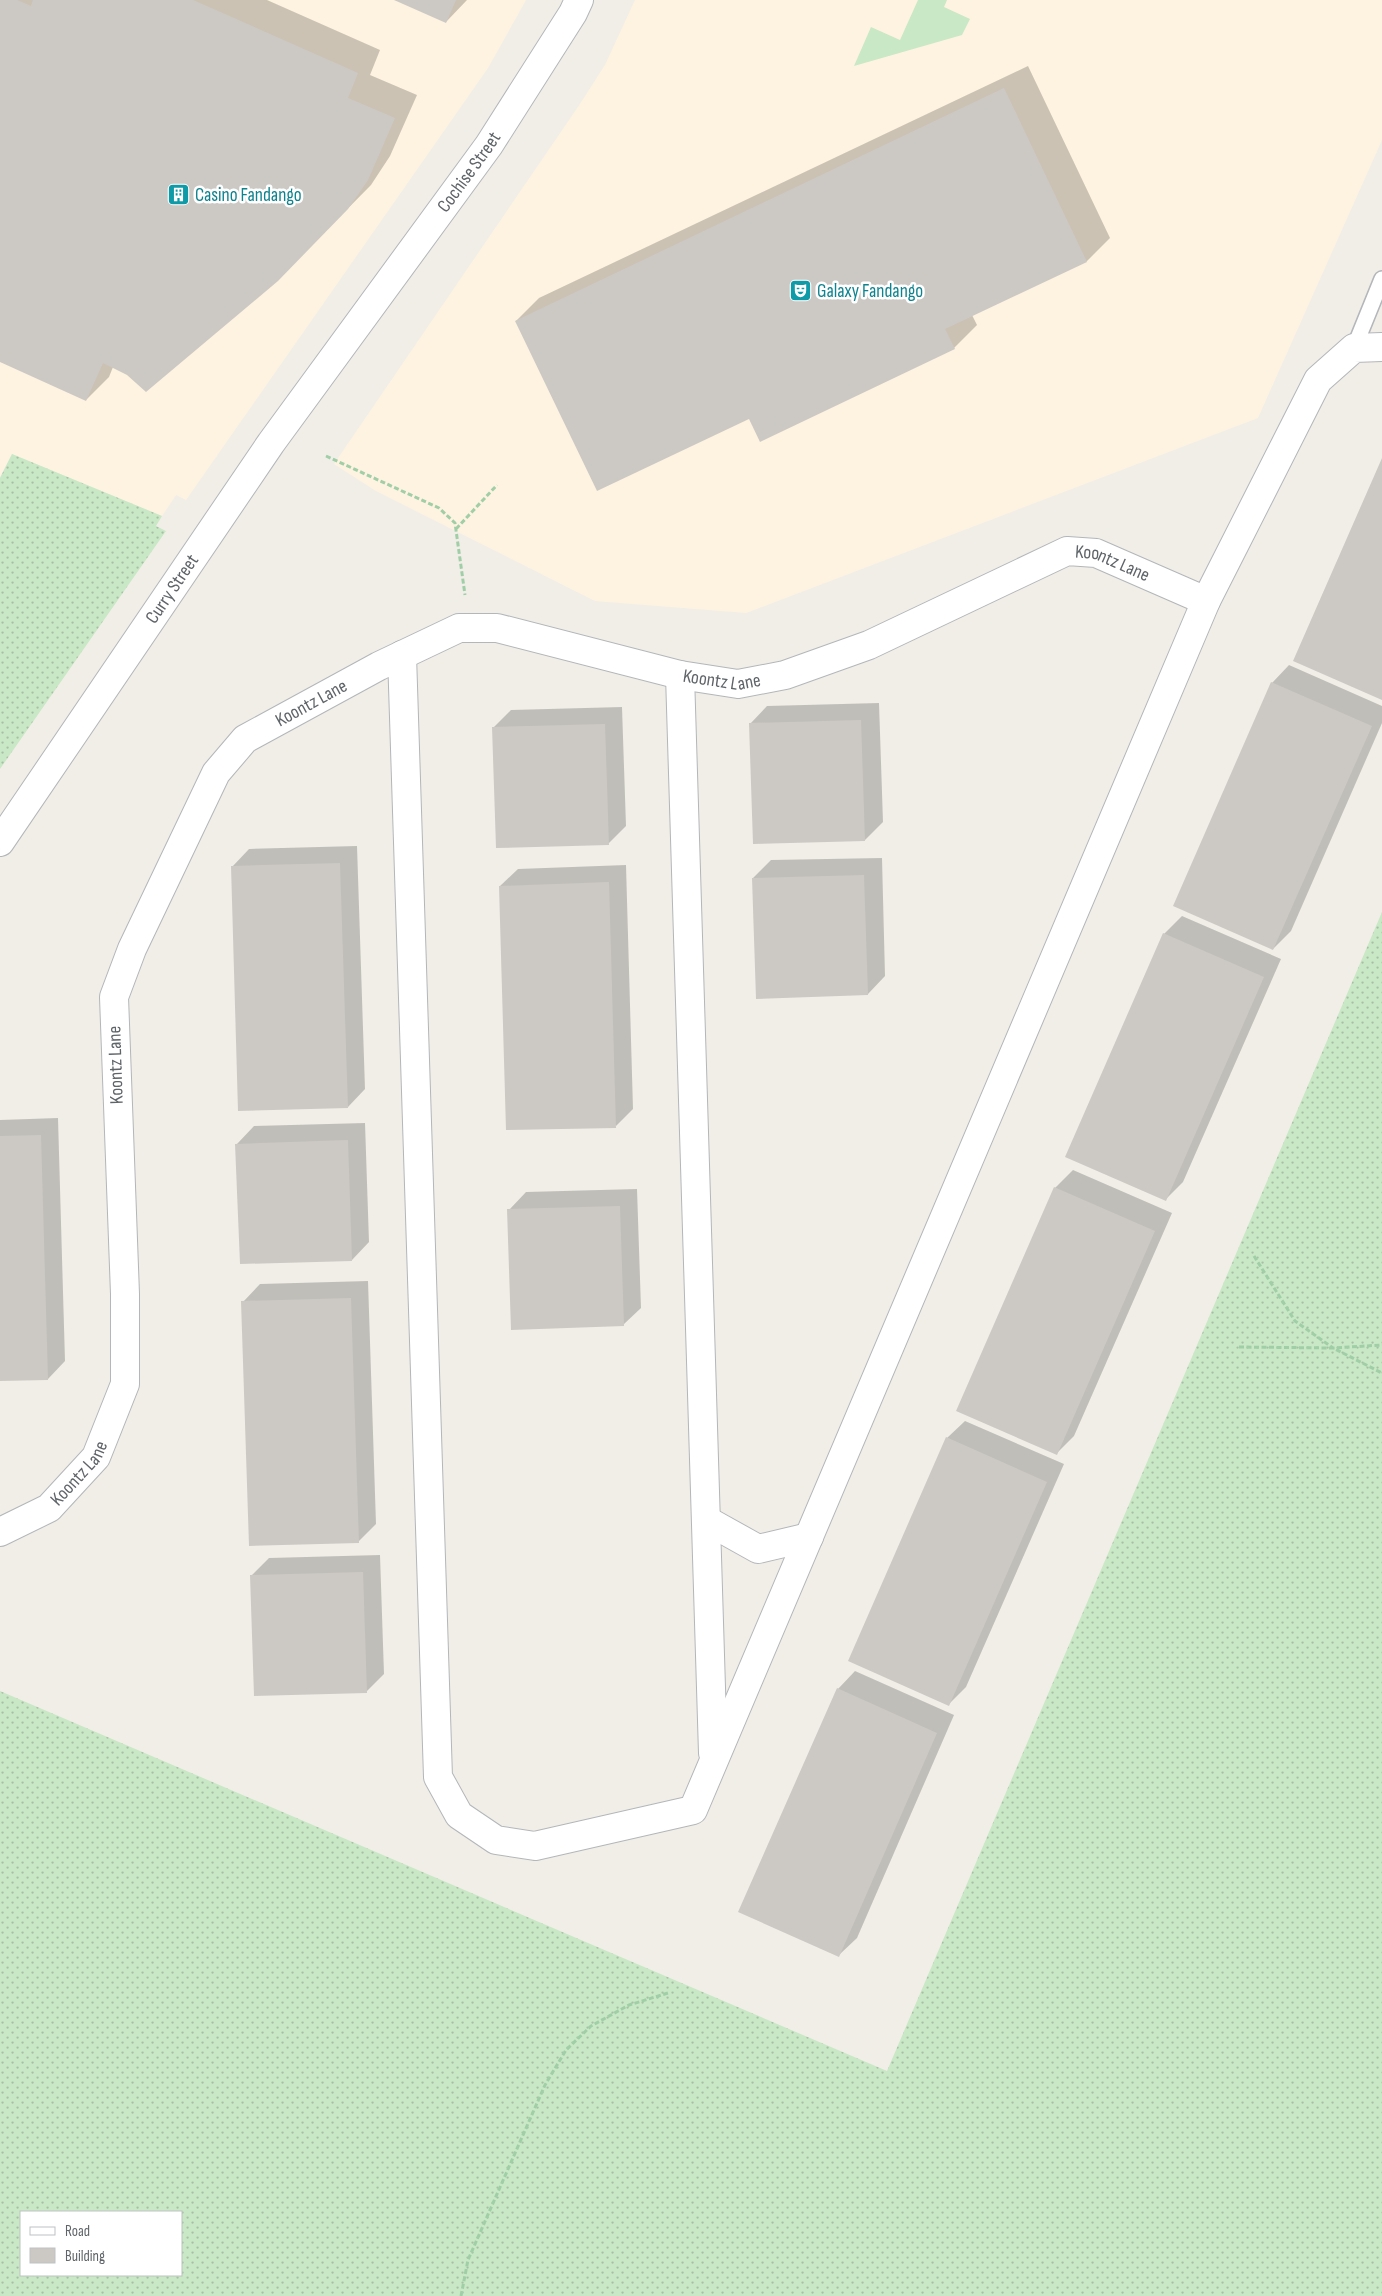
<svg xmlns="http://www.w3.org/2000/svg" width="1382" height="2296" viewBox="0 0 1382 2296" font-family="'Sofia Sans Condensed',sans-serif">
	<defs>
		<pattern id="grass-dots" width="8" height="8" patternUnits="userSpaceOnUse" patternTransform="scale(1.25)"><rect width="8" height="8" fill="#c9e8c5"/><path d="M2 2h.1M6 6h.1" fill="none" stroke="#a6c0a4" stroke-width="1.8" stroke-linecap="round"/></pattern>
	</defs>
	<rect width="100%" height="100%" fill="#f1eee8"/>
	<path fill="#fef3e0" d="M0,0H526L488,68L186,500L176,495L162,516L12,454L0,477Z
		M635,0H1382V140L1258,418L746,613L595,601L376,491L334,464L580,104L605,65Z"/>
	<path fill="url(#grass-dots)" fill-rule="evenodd" d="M12,454L162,516L156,526L166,531L0,769V478Z
		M1382,912V2296H0V1691L887,2071ZM181,2212V2275H21V2212Z"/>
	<path fill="#c9e8c5" d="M918,0H947L944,7L970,19L962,35L854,66L871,27L900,40Z"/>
	<path fill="#0003" d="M0,0H267L380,50L370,75L417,95L390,156L371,185L301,256L128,374L113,367L109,377L86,400L0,361Z
		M397,0H467L446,22Z
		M1028,66L1110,238L1087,261L972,315L977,325L954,348L750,417L516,321L539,298Z
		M1289,665L1382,706V723L1291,931L1273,949L1272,683Z
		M879,703L883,822L865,840L750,724L767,706Z
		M622,707L626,826L608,844L493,728L511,710Z
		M357,846L365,1089L348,1107L232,867L249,849Z
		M882,858L885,976L868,994L753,878L771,860Z
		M626,865L633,1109L616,1126L500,886L518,869Z
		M1182,916L1281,959L1183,1182L1166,1199L1164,934Z
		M58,1118L65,1361L48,1379L0,1380V1120Z
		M365,1123L369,1242L352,1260L237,1144L254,1126Z
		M1073,1170L1172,1213L1074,1436L1057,1453L1055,1188Z
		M637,1189L641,1308L623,1325L509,1210L526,1192Z
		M368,1281L376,1524L358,1542L243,1302L260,1284Z
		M965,1421L1064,1464L966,1687L949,1704L947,1438Z
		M380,1555L384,1674L366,1692L251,1576L269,1558Z
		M855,1671L954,1715L857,1938L839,1955L838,1689Z"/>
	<path fill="#ccc9c5" d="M0,0H17L31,6L33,0H193L358,73L348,98L395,118L368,180L348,209L278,281L146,392L127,375L103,363L86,401L0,362Z
		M394,0H456L446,23Z
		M1004,88L1087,262L945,329L955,349L760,442L749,419L597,491L515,321Z
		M1382,458V700L1293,661Z
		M1271,682L1372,726L1273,950L1173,906Z
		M861,720L865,841L753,844L749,723Z
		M605,724L609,845L496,848L492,727Z
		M340,863L348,1108L238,1111L231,866Z
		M864,875L868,995L756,999L752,878Z
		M609,882L616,1128L506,1130L499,886Z
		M1163,933L1264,977L1166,1201L1065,1157Z
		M41,1135L48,1380L0,1381V1136Z
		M348,1140L352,1261L240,1264L235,1144Z
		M1054,1187L1155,1231L1057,1455L956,1411Z
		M620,1206L624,1326L511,1330L507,1209Z
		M351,1298L359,1543L249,1546L241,1301Z
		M946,1437L1047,1482L949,1706L848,1661Z
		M363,1572L367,1693L254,1696L250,1575Z
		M837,1688L937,1733L839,1957L738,1912Z"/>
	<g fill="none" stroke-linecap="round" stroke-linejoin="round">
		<defs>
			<path id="service" d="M1354,348L1382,279"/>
			<g id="minor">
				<path d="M402,655L438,1777L459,1815L496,1840L535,1846L693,1810L1206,601L1318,380L1354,348L1382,347"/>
				<path d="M680,675L713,1753"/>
				<path d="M706,1520L758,1549L809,1537"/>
				<path id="s1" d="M0,1532L49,1508L96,1457L125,1384V1294L114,997L132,949L216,773L245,739L379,666L459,628H497L680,675L738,684L785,675L869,645L1067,551L1096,553L1206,601"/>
			</g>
			<g id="tertiary">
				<path id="s2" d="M0,842L271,443L489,145L573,13L579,0"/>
			</g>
		</defs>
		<use href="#service" stroke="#b3b6ba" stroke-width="18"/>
		<use href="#minor" stroke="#b3b6ba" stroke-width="30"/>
		<use href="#tertiary" stroke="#b3b6ba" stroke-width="30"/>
		<path stroke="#a0cea7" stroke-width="3" stroke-dasharray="5 2.5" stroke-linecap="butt" d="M326,456L439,508L455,523L465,595
			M456,529L497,485
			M1254,1256L1295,1321L1333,1348L1382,1345
			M1239,1347L1333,1348L1382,1373
			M461,2296L468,2260L545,2085L566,2050L591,2026L629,2005L668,1993"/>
		<use href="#service" stroke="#fff" stroke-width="15"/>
		<use href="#minor" stroke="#fff" stroke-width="28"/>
		<use href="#tertiary" stroke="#fff" stroke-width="28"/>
	</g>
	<defs>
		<symbol id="building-square" viewBox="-11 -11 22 22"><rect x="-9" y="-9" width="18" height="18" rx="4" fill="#0f9aa8" stroke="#fff"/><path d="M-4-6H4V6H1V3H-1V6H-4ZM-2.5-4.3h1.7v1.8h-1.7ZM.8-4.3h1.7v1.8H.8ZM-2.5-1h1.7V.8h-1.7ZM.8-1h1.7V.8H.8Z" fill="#fff"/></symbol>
		<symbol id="theatre-square" viewBox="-11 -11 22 22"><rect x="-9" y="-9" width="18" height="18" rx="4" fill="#0f9aa8" stroke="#fff"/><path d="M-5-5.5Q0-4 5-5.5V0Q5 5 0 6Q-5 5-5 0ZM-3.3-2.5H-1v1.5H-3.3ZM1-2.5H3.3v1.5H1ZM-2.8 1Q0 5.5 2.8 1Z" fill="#fff"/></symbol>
	</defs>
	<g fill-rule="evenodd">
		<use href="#building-square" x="166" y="182" width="25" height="25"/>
		<use href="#theatre-square" x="788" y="278" width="25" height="25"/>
	</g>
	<g text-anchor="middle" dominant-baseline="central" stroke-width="5" stroke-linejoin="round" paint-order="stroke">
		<g font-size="19" fill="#5f6468" stroke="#fff">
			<text stroke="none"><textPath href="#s2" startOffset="818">Cochise Street</textPath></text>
			<text stroke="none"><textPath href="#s1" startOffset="1811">Koontz Lane</textPath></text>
			<text stroke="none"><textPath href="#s2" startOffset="306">Curry Street</textPath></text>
			<text stroke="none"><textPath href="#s1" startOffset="1391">Koontz Lane</textPath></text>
			<text stroke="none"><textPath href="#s1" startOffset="956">Koontz Lane</textPath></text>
			<text transform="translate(116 1065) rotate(-92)">Koontz Lane</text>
			<text stroke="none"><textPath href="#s1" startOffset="101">Koontz Lane</textPath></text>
		</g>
		<g font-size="19" fill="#0d838f" stroke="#fff" text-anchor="start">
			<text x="195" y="195">Casino Fandango</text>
			<text x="817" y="291">Galaxy Fandango</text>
		</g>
	</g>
	<rect x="20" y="2211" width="162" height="65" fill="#ffffff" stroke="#bfc1c3"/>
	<rect x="30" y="2227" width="25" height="8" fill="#ffffff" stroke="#bfc1c3"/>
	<text x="65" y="2236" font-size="15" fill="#5f6468">Road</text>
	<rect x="30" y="2248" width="25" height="15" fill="#ccc9c5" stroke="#bfc1c3"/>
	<text x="65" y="2261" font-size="15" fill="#5f6468">Building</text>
</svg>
